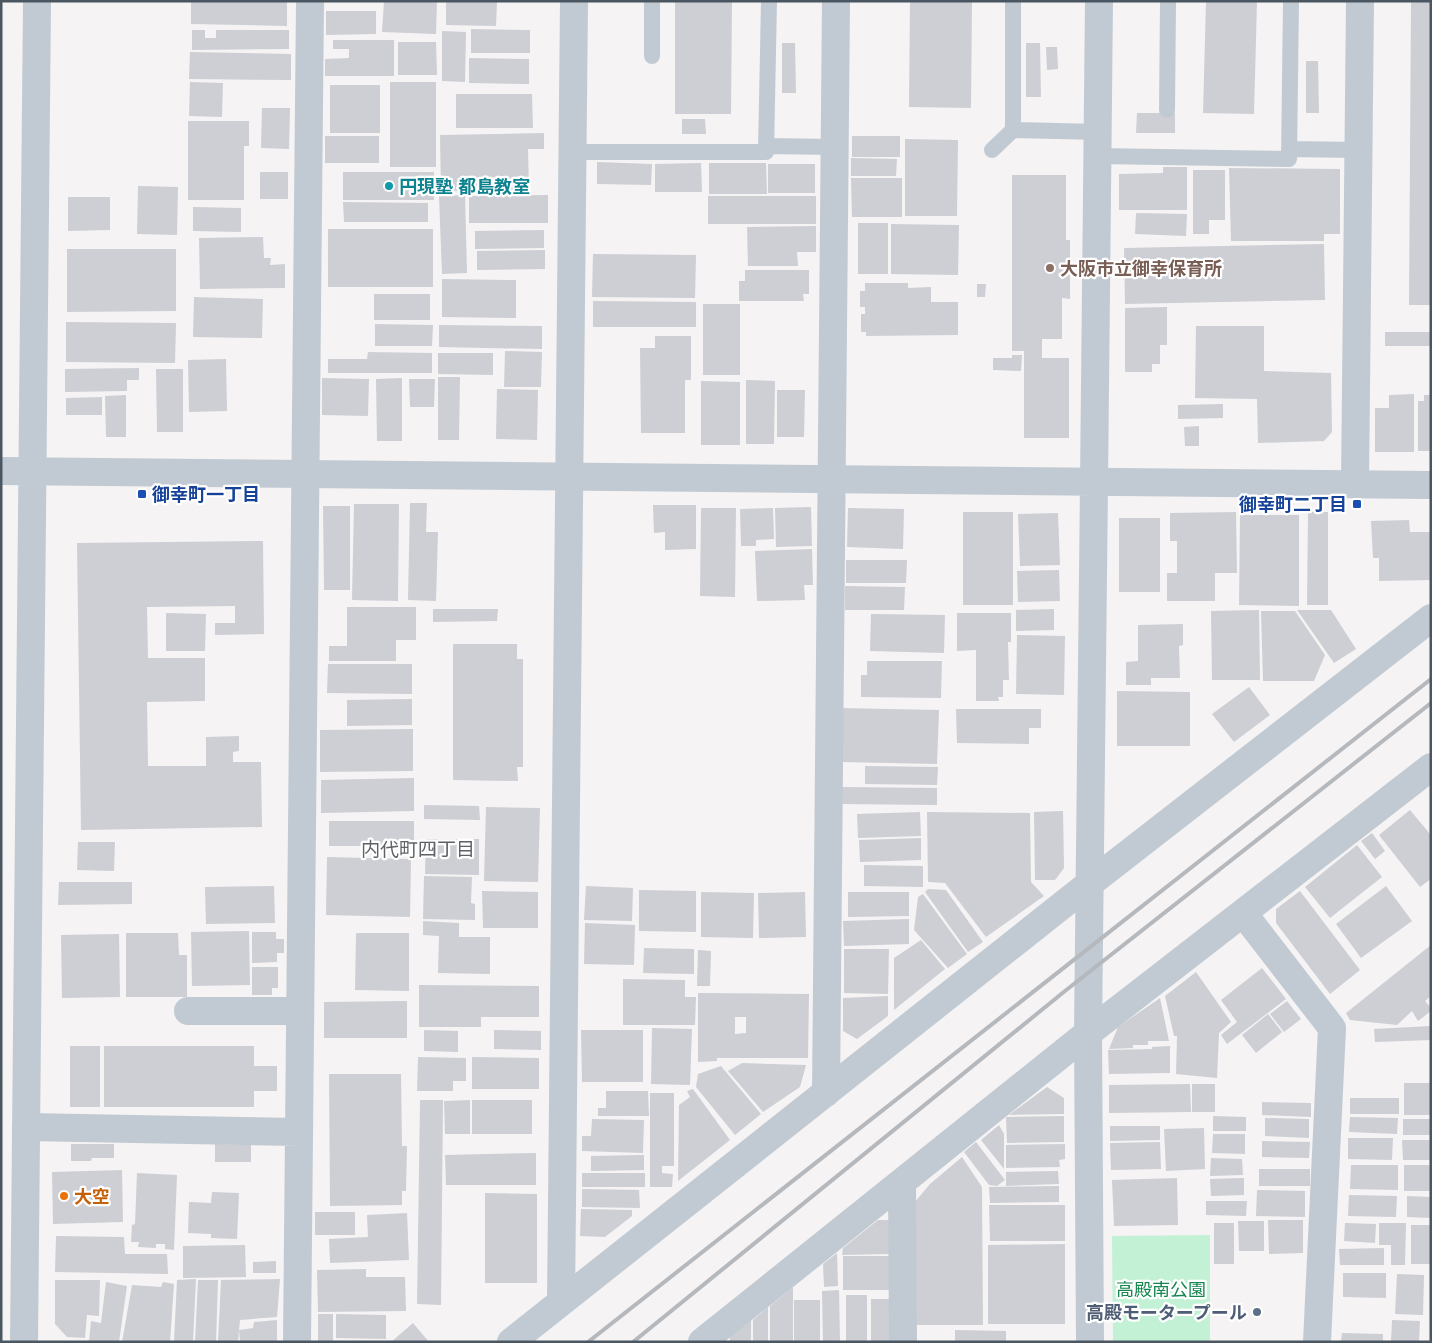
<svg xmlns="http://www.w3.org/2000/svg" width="1432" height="1343" viewBox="0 0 1432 1343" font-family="'Work Sans','Noto Sans JP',sans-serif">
	<rect width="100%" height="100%" fill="#f5f3f3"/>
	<path fill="#c3f1d5" d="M1210,1235V1342H1113L1112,1236Z"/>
	<path fill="#cdcfd5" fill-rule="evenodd" d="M191,1H287V26L191,24Z
		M384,1H437L436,34L382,32Z
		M446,1H497L496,26L446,25Z
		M675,1H732L731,114H675Z
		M910,1H972L971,108L909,107Z
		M1206,1H1257L1254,114L1203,113Z
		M1411,1H1431V305H1409Z
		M326,11H376V34L326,35Z
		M471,29L530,30V53H471Z
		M192,30H205V38H216V30H289V49L192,50Z
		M442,31L466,32L465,82L442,81Z
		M333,40H394V76H325V59L349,58V49H333Z
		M398,42H436L437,75H398Z
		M782,43H795L796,93H782Z
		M1026,43H1040L1041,97H1026Z
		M1046,47H1057L1058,69L1047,70Z
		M190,52L291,54V80L189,79Z
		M469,58L529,59V84L469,83Z
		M1306,61H1318L1319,113H1306Z
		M190,82L223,83L222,117L189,116Z
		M390,82H436V167H390Z
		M330,85H380V133H330Z
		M456,94H532L533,128H456Z
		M262,108H290L289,149L261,148Z
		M1137,113H1175V133H1136Z
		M682,119H705L706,134H682Z
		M188,121H249V146H244V200H188Z
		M544,133V149H528L529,190L441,191L440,135Z
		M325,136H379V163H325Z
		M852,136H900V157H852Z
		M905,139L958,140L957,216H905Z
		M851,158L897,159L896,176H851Z
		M597,162L652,164L651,185L597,184Z
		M701,163L702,192H655V164Z
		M709,163H766L767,194H709Z
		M768,164H815V193H768Z
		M1163,167H1187V210H1119V174L1163,173Z
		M1229,168L1340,169V234H1324V241H1231Z
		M1193,170H1225V220H1209V234H1193Z
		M260,172H288V199H260Z
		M343,172H434V200H343Z
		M1012,175H1066V240H1070V299L1062,298V339H1042V358H1069V438H1024V351H1012Z
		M851,178H902V217H852Z
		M138,186L178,187L177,235L137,234Z
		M465,195L467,273L442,274L439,196Z
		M548,195V223H469V196Z
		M708,196H816V224H708Z
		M68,197H110V230L68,231Z
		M343,202L428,203V222H344Z
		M193,207L241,208V232L193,231Z
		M1136,213L1187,214L1186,236L1135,234Z
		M858,223H888V274H858Z
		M891,224L959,225L958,275L891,274Z
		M816,226V252H797L798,266H748L747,227Z
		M328,229H433V287H328Z
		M544,230V248L475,249V231Z
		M263,237L264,258H271L270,265L285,264V288L200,289L199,238Z
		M1324,244L1325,300L1125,304L1124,248Z
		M67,249H176V311L67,312Z
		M545,250V269L477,270V251Z
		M593,254L696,255L695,298L592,297Z
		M745,270H809V294H803L804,301H739V281H745Z
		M442,279L516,280V318L442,317Z
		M865,283H908V288L931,287V302H958V335L866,336V332H861V314H865V307H860V291H865Z
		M977,284H986L985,297H977Z
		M374,294H430V320H374Z
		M194,297L263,299L262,338L193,337Z
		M593,301L696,302V327H593Z
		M703,304H740V375H703Z
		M1167,307V345H1160V364H1152V372H1125V308Z
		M66,322L176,323L175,363L66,362Z
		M375,324L433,325L432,346H375Z
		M439,325L542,326V349L439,347Z
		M1196,326H1264V371L1331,373L1332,432L1324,441L1258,443L1257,399L1195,398Z
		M1385,332H1431V346H1385Z
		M655,336H691V380H685V433H641L640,348H655Z
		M505,351L542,352L541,387H504Z
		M368,352L432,353V373H328V359H367Z
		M438,353H493V375L438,374Z
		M1012,355H1022L1021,371L993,370V358H1012Z
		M226,359L227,411L189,412L188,360Z
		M139,368V380H127V391L65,392V369Z
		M156,369H183V432H157Z
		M438,377H460L459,440H438Z
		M322,378L369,379L368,416L322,415Z
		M402,378V441H377L376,379Z
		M409,379H435L434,407H410Z
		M746,380L775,381L774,444H746Z
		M701,381L740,382V445H701Z
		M497,389L538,390L537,440L496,439Z
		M777,390H805L804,437H777Z
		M1414,394V452H1375V408H1389V395Z
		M126,395V437H106L105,396Z
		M1424,395H1431V451H1418V401H1424Z
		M102,397V415H66V398Z
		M1223,404V418L1178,419V405Z
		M1199,426V446H1185L1184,427Z
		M410,503H427L426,532H438L436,601L408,600Z
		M354,504H399L398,601L352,600Z
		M653,505H696V549L665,550V532L654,533Z
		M323,506H350V590H324Z
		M811,507L812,546L776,547L775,508Z
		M701,508H736L735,597L700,596Z
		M773,508L774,539L756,540V546H741L740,509Z
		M848,508L904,509L903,549L847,547Z
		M963,512H1013V605H963Z
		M1236,512L1237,573H1215V601H1167V573H1177V541H1170V513Z
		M1308,512H1328V605H1307Z
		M1058,513L1060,565L1020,566L1018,514Z
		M1240,515H1299V606L1239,605Z
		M1119,518H1160V592H1119Z
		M1409,520L1410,532H1431V580L1379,581V558H1373L1371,521Z
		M263,541L264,634L215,635V623H235V606L147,607L148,658H205V701L147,702L148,766H206V737L239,736V751L233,752V762H261L262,827L81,830L77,543Z
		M812,549L813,585H804L805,600L757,601L755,551Z
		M846,560H907L906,583H846Z
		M1059,570L1060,601L1018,602L1017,571Z
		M845,586L905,587L904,610H845Z
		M347,607H416V640H396V661H329V646H347Z
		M433,609H498L497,621L433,622Z
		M1054,609V630L1016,631V610Z
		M1259,610L1260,680H1212L1211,611Z
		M1297,610H1331L1356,649L1334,663Z
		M1261,611H1295L1325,655L1314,681H1263Z
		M166,613L206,614L205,651H166Z
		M957,613H1011V642H1008L1009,680H1003V697H998L999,701H976V650L957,651Z
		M871,614L945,615L944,653L870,651Z
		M1183,624V645L1179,646L1180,678H1151V685H1126V662L1138,661V625Z
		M1017,635L1065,636L1064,695L1016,694Z
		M453,644H517V659H523V767H517L518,781L453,780Z
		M867,661H942L941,698L861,697V675H867Z
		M328,664H412V694L327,693Z
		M1249,687L1270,715L1234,742L1212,714Z
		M1117,691L1190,692V746H1117Z
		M412,699V725L347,726V700Z
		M841,708L939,710L937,764L841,762Z
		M956,709H1041V728H1029V744L957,743Z
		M413,729V771L320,772V730Z
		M865,766L938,767L937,785L865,784Z
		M414,778V811L321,813V780Z
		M842,787L937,788V805L842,804Z
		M424,805L479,806L480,820L424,819Z
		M486,807L540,808L538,882L484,881Z
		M1410,810L1430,834L1431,832V879L1420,887L1379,835Z
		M1063,811L1064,868L1055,880H1035L1034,812Z
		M920,812L921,836L858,838L857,814Z
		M927,812L1030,813L1031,882L1044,896L986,937L945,883L928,882Z
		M329,821H414V846H329Z
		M1372,833L1385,851L1375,859L1361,841Z
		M921,838V860L860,862L859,840Z
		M426,839H479V875L425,874Z
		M78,842H115L114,871L77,870Z
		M1357,845L1382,877L1330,918L1305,887Z
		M327,857L411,859L410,917L326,915Z
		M864,865L923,866V887L864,886Z
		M424,876L472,877L471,903L475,904V920L423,919Z
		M59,882H132V904L58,905Z
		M274,886L275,923L206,924L205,887Z
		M586,886L633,888L632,921L584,920Z
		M1386,886L1412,921L1361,958L1336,924Z
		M928,889L946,890L983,942L968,952L925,892Z
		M639,890L696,891V932L639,931Z
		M482,891L538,892V928H483Z
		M1300,891L1360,970L1330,994L1276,923V909Z
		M701,892L754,893L753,938L701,937Z
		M805,892L806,937L759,938L758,893Z
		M848,892H909V916L848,917Z
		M923,894L967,954L948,968L914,930L918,897Z
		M909,919V944L844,946L843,921Z
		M423,921L459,923V937H490V974L438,973L439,936L423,935Z
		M585,923L635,925L634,965L584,964Z
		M249,931L250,985L192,986L191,932Z
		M252,932H276V939H284V953H277V962L252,963Z
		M126,933H178L179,955H187V997H126Z
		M356,933H409V991L355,990Z
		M119,934L120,997L62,998L61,935Z
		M921,940L945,969L894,1010V958Z
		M1431,945V996L1425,1001L1431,1008V1011L1418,1021L1412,1011L1397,1025L1350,1020L1346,1013Z
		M644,948L694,949V974L643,973Z
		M844,949H889L888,994L844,993Z
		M698,950L711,951L710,986H697Z
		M252,967H278V988H272V995H252Z
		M1262,968L1286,999L1227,1044L1221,1035L1237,1022L1221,1000Z
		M1196,972L1231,1022L1219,1033L1217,1078L1176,1074L1177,1036H1174L1165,996Z
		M623,979L685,980V997H696L695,1025H623Z
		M419,985L539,986V1017H481V1027H419Z
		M698,993L809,994L808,1058H717V1061L698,1062ZM735,1017H746V1033L735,1034Z
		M888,996V1016L857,1039L843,1031V998Z
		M1160,998L1169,1041H1148V1045H1133V1048L1109,1049L1118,1027Z
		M407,1001V1038H324V1002Z
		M1287,1001L1301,1019L1284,1032L1270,1014Z
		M1268,1014L1282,1032L1256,1053L1242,1035Z
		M1431,1026V1040L1375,1042L1374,1029Z
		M652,1028L692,1029L690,1085L651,1084Z
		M424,1030L458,1031V1052L424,1051Z
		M494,1030L541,1031V1050L494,1049Z
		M581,1030H643V1082H582Z
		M70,1046H100V1107H70Z
		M104,1046H254V1066H277V1091H254V1107H104Z
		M1170,1046V1073L1109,1074L1108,1050L1152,1049V1047Z
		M418,1057L466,1058V1081H453V1091H417Z
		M472,1057L539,1058V1089H472Z
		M742,1063L806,1065L800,1087L763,1112L728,1071Z
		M721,1066L761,1114L735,1135L696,1087L698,1074Z
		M329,1074H401L402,1146H407L406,1191H402V1205L330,1206Z
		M1404,1083H1431V1115H1404Z
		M1190,1084L1191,1112L1109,1113V1085Z
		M1192,1084H1215V1112H1192Z
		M1047,1087L1064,1098V1114L1009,1115Z
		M693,1089L730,1140L678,1181L679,1105L690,1097L687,1091Z
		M606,1091H648L649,1116H598V1108H606Z
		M650,1093H674V1166H662V1173L673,1174L672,1187H650Z
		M1350,1098H1399V1114H1350Z
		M420,1100H443L441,1305L417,1304Z
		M470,1100V1134H445L444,1101Z
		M472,1100H532V1134H472Z
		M1262,1102L1311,1103V1117L1262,1115Z
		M1064,1116V1142L1007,1143L1006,1117Z
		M1213,1116L1246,1117V1131H1213Z
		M1350,1117L1398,1118L1397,1134L1349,1132Z
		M1265,1118L1309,1119V1138L1265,1136Z
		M592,1119L644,1120L643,1153L582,1151V1136H591Z
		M1403,1119H1431V1135H1403Z
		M999,1125L1004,1134V1169L981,1140Z
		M1110,1126H1160V1140L1110,1141Z
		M1204,1128L1205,1169L1166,1171L1164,1129Z
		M1213,1134H1245V1154L1212,1153Z
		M1348,1138H1393L1392,1160L1348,1159Z
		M1402,1140H1431V1160H1403Z
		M1262,1141L1310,1142L1309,1158L1262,1157Z
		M976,1142L1005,1180L997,1186L989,1185L964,1152Z
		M1160,1142L1161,1169L1111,1170L1110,1143Z
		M71,1144H114V1158H92L91,1161H71Z
		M215,1144L251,1145V1162H215Z
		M1065,1144V1159L1059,1160L1060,1167L1006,1168V1145Z
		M536,1153V1185H446L445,1155Z
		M644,1155V1170L591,1171V1156Z
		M962,1157L982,1187L983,1325H911L914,1203L930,1184Z
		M1211,1158L1242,1159L1243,1175L1210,1176Z
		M1351,1165H1398V1190L1350,1189Z
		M1404,1165H1431V1191H1404Z
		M1259,1169H1310V1186H1259Z
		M122,1170L123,1222L53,1224L52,1172Z
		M1058,1171L1059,1184L1006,1186V1172Z
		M137,1173L177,1175L174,1250L165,1249V1244H156V1248L138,1247L139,1242H131L132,1225L135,1224Z
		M582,1173H645V1187H582Z
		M1177,1178L1178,1225L1114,1226L1112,1180Z
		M1244,1178V1195L1211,1196L1210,1179Z
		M1059,1186V1202L990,1203L989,1187Z
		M582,1189L639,1190L640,1208L582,1207Z
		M1257,1190L1305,1191V1217L1256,1216Z
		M212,1192L239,1193L237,1239L211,1238V1234L188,1233L189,1202L211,1203Z
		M485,1193L537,1194V1283H485Z
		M1349,1195L1397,1196L1396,1217L1348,1216Z
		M1407,1196L1431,1197V1218L1407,1217Z
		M1206,1201H1247L1246,1216L1206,1215Z
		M989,1205H1065V1241H990Z
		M581,1209L632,1210V1216L605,1237L580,1236Z
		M315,1212H355V1235H315Z
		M407,1213L409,1260L330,1263L329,1239L368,1237L367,1215Z
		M878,1220H890V1254L842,1255L843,1248Z
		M1268,1220H1303V1253L1269,1254Z
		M1238,1221H1264V1251H1239Z
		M1214,1223H1234V1264H1214Z
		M1345,1223L1376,1224L1375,1243L1344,1241Z
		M1379,1223H1406L1405,1265H1391V1245H1379Z
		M1411,1225H1431V1264H1411Z
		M56,1236L124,1237L125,1254H167L168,1274L55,1272Z
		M1065,1244V1324H988V1245Z
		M245,1245L246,1277L183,1278V1246Z
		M1384,1248V1265H1340L1339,1249Z
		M837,1253L838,1286L824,1287L823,1264Z
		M843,1256H890V1290H843Z
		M276,1261V1273H253V1262Z
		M366,1269V1277H405L406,1311L318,1312L317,1270Z
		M1343,1273H1386V1298L1343,1297Z
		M1397,1274L1424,1275L1423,1315L1395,1314Z
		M196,1279L193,1342H174L177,1280Z
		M280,1279L277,1317L240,1320L239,1330L253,1328L254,1322L277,1320V1342H240L239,1330L238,1342H218L221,1280Z
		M55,1280H100L99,1316L87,1315L85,1338L67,1337L55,1324Z
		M198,1280H218L216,1342H195Z
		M106,1282L127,1286L119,1342L89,1341L91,1321L101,1323Z
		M163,1282L174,1284L170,1342H122L132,1285L161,1287Z
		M793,1287V1342H770V1306Z
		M839,1290L840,1342H823L822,1291Z
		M846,1295H867V1342H846Z
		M871,1299H891V1342H871Z
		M794,1300H820V1342H794Z
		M768,1307V1342H753V1320Z
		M318,1314H333V1342H318Z
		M336,1314L386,1315V1339L336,1338Z
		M751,1320V1342H730V1337Z
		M1392,1320L1420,1321L1419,1342H1391Z
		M413,1323L429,1342H391Z
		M955,1330L1006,1331V1342H955Z
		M1342,1333L1383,1334V1342H1341Z"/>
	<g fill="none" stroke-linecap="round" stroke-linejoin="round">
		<path stroke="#c1cad2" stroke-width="16" d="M652,56V1
			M1167,110L1168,1
			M1013,130V1
			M767,146L834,147
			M1289,149L1359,150
			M992,150L1013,130L1097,132
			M573,152H766L769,1
			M1097,156L1289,159L1291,1"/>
		<path stroke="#c1cad2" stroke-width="28" d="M1094,482L1099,1
			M1355,484L1360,1
			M1243,913L1332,1028L1317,1342
			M188,1011H300
			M826,1093L836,1
			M26,1127L299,1132
			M902,1182L903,1342
			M561,1302L574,1
			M297,1342L310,1
			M511,1342L1089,884L1431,618
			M702,1342L1088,1033L1431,767"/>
		<path stroke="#c1cad2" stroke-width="28" d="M1,471L1431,485
			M24,1342L37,1
			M1090,1342L1088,1033L1094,482"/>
		<path stroke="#b5b8bd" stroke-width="4" d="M588,1342L1431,679
			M633,1342L1065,991L1431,703"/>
	</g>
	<circle fill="#0f9aa8" stroke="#fff" stroke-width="2" cx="389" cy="186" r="5"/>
	<circle fill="#8d6e63" stroke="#fff" stroke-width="2" cx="1050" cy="268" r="5"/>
	<g fill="#1a4fb4" stroke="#fff" stroke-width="2">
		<rect x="137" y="489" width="10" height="10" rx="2.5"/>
		<rect x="1352" y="499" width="10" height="10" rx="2.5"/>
	</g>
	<circle fill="#e8710a" stroke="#fff" stroke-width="2" cx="64" cy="1196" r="5"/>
	<circle fill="#5c6f8a" stroke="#fff" stroke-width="2" cx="1257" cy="1312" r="5"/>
	<g text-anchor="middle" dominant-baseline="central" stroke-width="4.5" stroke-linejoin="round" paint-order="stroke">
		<g font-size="18" font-weight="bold" fill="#0d838f" stroke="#fff" text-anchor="start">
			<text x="399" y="186">円現塾 都島教室</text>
		</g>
		<g font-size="18" font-weight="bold" fill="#785e54" stroke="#fff" text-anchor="start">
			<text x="1060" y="268">大阪市立御幸保育所</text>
		</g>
		<g font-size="18" font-weight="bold" fill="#164399" stroke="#fff" text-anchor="start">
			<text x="152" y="494">御幸町一丁目</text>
			<text x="1347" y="504" text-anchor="end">御幸町二丁目</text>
		</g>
		<g font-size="18" font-weight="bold" fill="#c56008" stroke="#fff" text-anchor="start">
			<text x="74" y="1196">大空</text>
		</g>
		<g font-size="18" fill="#17864f" stroke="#fff">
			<text x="1161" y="1289">高殿南公園</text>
		</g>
		<g font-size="18" font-weight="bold" fill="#4e5e75" stroke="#fff" text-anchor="end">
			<text x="1247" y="1312">高殿モータープール</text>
		</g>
		<g font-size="19" fill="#5f6368" stroke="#fff">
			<text x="418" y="849">内代町四丁目</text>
		</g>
	</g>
	<rect width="1432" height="1343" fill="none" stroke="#4a5661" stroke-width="5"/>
</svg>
